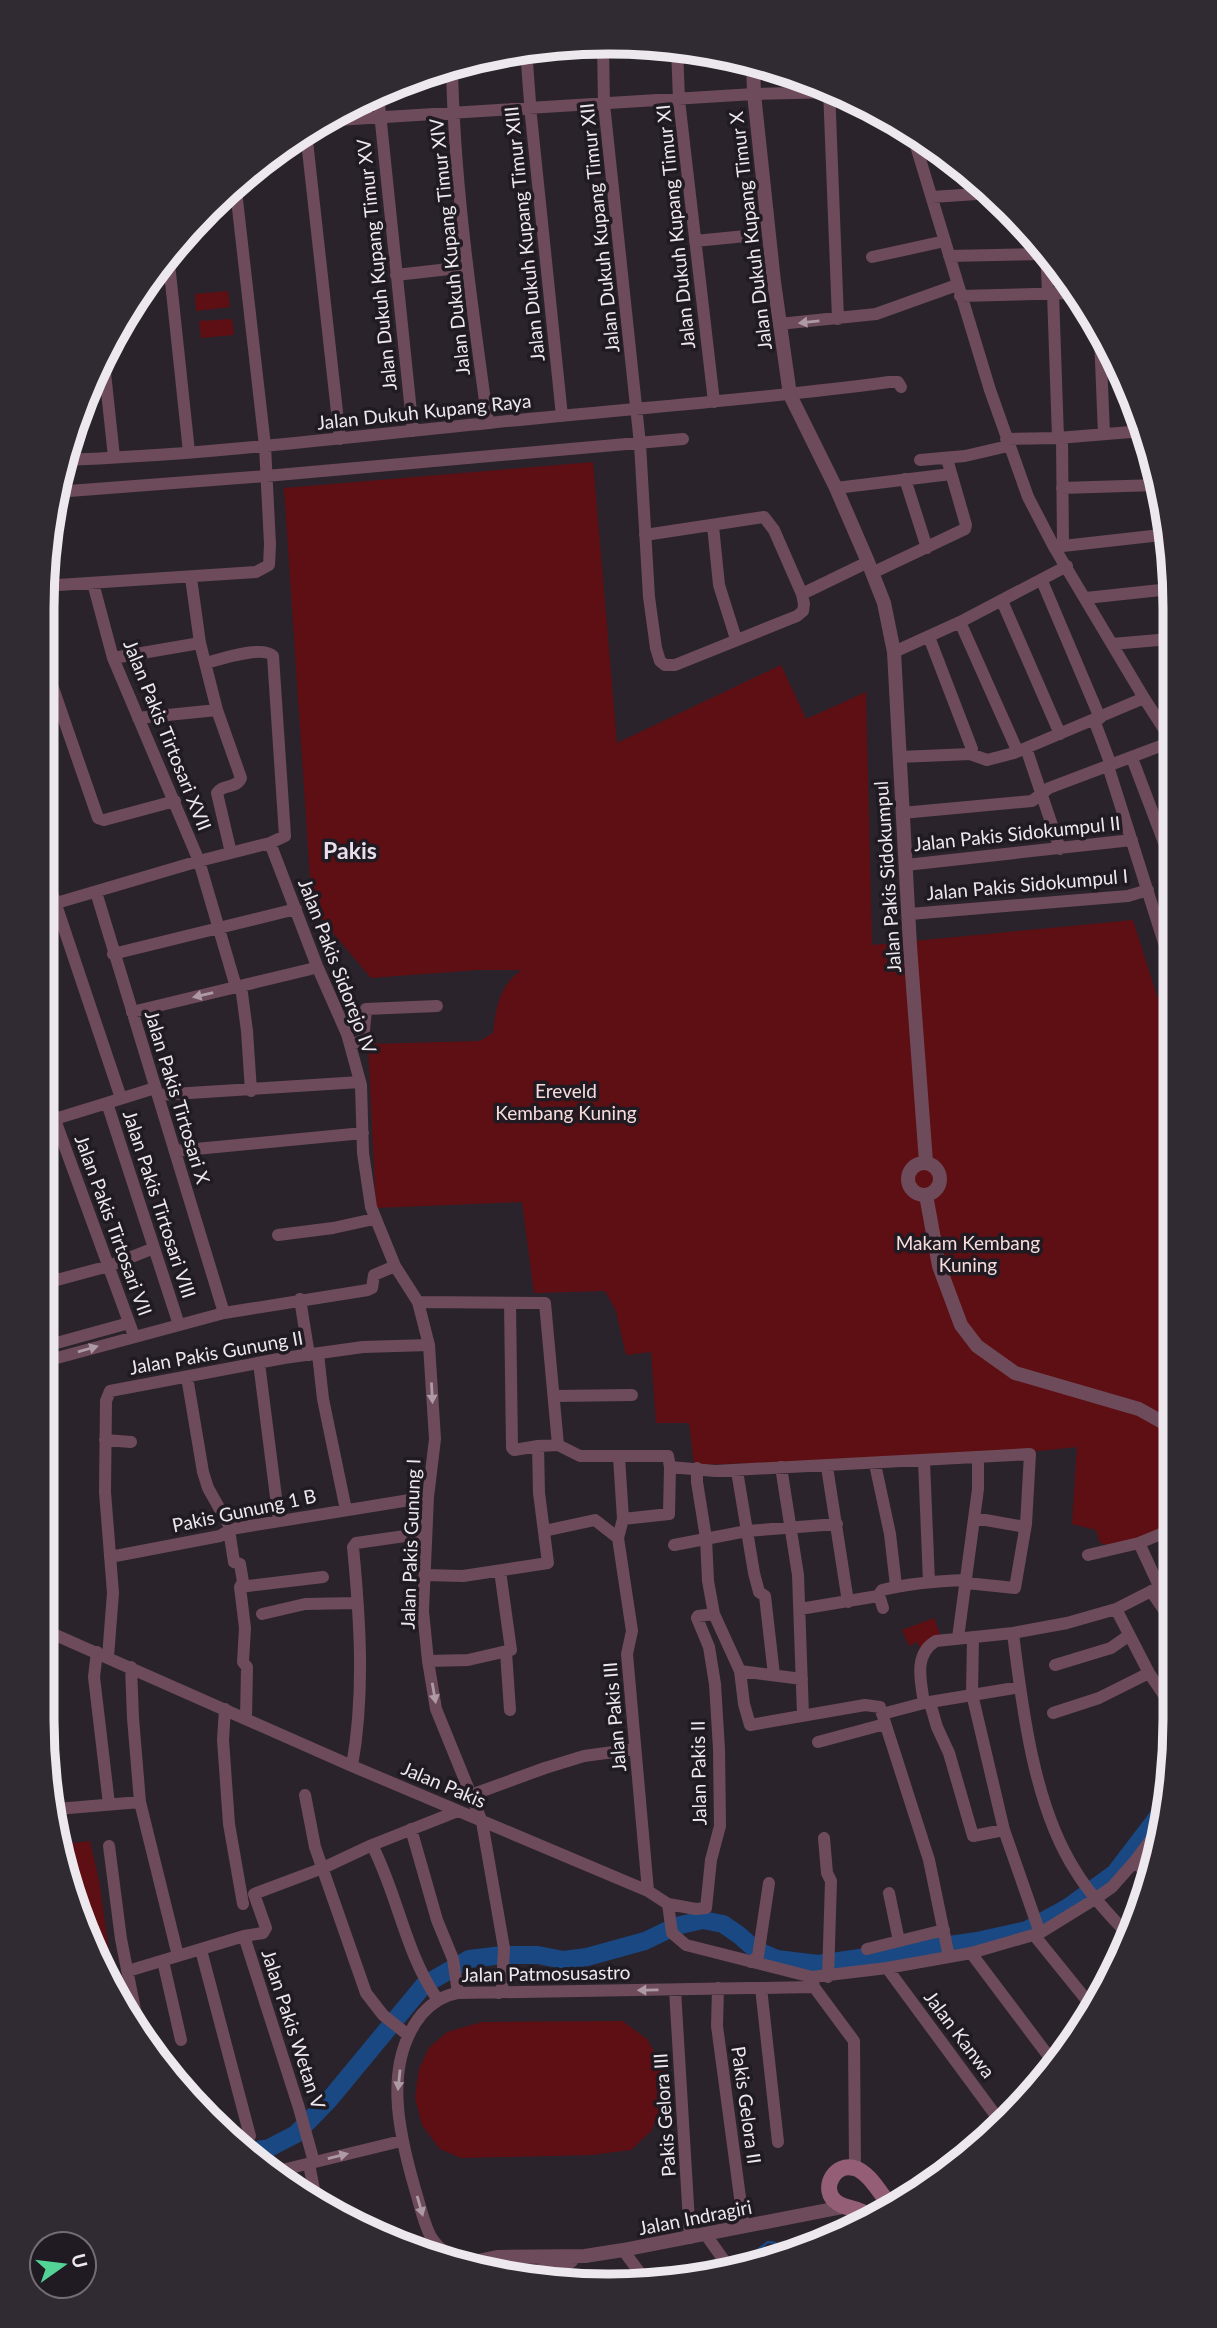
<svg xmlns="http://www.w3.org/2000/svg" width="1217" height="2328" viewBox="0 0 1217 2328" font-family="Lato,sans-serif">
	<rect width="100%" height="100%" fill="#2a232c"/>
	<path fill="#5e0f13" d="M228,291L230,307L196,311L195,294Z
		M232,319L234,335L201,338L199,321Z
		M593,462L617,743L781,665L806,719L866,692L872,945L1133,920L1162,1012L1172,1011L1173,1531L1115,1547L1100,1543L1096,1530L1072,1524L1077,1447L988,1456L694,1465L689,1423H656L651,1352L626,1355L616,1311L605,1291L534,1293L522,1202L376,1208L368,1044L480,1041L493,1033C496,1008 499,985 522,970H477L371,978L312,908L284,488Z
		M934,1618L941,1638L920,1648L917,1642L909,1646L902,1630Z
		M60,1831L72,1843L90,1841L99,1881L110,1959L107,1967L72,1902Z
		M622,2021L647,2039L663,2068L665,2100L651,2131L631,2150L591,2155L461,2158L440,2149L422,2125L415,2098L419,2069L429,2048L447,2032L482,2022Z"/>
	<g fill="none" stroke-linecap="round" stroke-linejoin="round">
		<path stroke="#194883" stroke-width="2.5" d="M741,2263L768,2242L775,2243L783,2253"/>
		<path stroke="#194883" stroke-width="18" d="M252,2151L269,2148L296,2134L329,2100L424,1985L469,1959L503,1955H538L563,1960L587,1957L645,1941L676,1926L703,1920L723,1924L739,1935L756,1950L777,1959L818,1964L977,1941L1027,1930L1067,1908L1115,1873L1166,1806"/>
		<path stroke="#6d4b5a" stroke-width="12" d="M603,45L604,104L640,444L649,597L656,648L660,661L665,665H675L797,616L803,611L804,604L802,594L774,530L764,517L645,535
			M677,48L679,100L714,402
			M526,49L531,116L562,416
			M452,66C454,185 472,305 488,423
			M829,89L838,319
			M378,94L413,431
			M321,121L754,94L836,92
			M306,132L340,439
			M913,136L990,390L1028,497L1054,547L1144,698L1171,740
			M932,197L992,193
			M695,241L746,236
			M1046,251L1048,292
			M168,254L189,452
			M949,256L1046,254
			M872,257L945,241
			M396,275L467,267
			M1053,293L1058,438
			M960,296L1075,293
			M779,324L876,314L957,285
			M1100,337L1104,434
			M103,354L114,457
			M1062,438L1063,546
			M1006,439L1058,438L1143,431
			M62,460C205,455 347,437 489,423C622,409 756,400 889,382H898L901,387
			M920,460L965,456L1008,446
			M905,479L927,548
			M836,488L951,474
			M1062,488L1157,485
			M56,492L266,476L683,439
			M713,526L719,585L736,639
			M1054,547L1170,534
			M872,573L965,529L966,525L947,459
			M191,578L200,643L217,710L241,778C237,789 222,784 217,793L231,853
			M1042,581L1100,718
			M93,583L113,658L199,861L236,987
			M43,586L256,572L269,565L270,544L265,446L235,182
			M802,594L868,562
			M1086,598L1170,589
			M1002,601L1060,734
			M960,622L1017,750
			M929,637L972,749L970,754
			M1112,644L1170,639
			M894,652L960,622L1067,566
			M113,658L200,643
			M43,659L98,818L104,820L175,801
			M138,718L217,710
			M1094,720L1111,765
			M1026,748L1060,849
			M899,757L970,754L987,760L1014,753L1144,698
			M1132,758L1171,861
			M1108,766L1171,965
			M902,813L1032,801L1049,788L1171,742
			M270,843L317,966L347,1034L361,1085L363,1153L371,1207L395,1266L418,1302L429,1345L435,1439L428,1497L423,1611L428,1661L436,1709L482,1822L504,1948L502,1988L499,1993
			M906,865L1132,840
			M43,866L121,1098
			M96,892L224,1313
			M43,907L199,861L270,843L285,836L273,656C262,645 221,659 206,663
			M910,914L1128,896L1148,890
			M113,954L296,909
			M241,986L247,1031L251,1091
			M132,1012L311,969L317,966
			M350,1044L363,1041L366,1009L437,1006
			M43,1087L134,1336
			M155,1088L107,1103L179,1325
			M158,1095L360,1082
			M55,1119L107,1103
			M175,1151L363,1133
			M278,1235L333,1228L374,1219
			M42,1245L55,1280
			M42,1284L109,1266L154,1248
			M300,1299L309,1355
			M418,1302L545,1303L558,1445
			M510,1303L512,1448L514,1450L538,1446L558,1445L580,1456H668L670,1467L715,1471L1030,1454L1026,1524L1015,1588L966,1583
			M42,1347L129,1323
			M318,1354L323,1399L346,1510
			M42,1362L224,1313L368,1290L372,1288L374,1275L395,1266
			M259,1363L279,1521
			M187,1377L203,1472L208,1488L231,1529
			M555,1396L632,1395
			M105,1440L131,1442
			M619,1457L623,1519L618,1538L632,1631L627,1654L648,1891
			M924,1461L929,1582
			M875,1464L890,1534L896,1586
			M781,1467L798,1575L803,1715
			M827,1467L848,1602
			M697,1468V1482L706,1538L708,1581L714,1614L740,1671L744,1704L750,1725L865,1705L880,1707L929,1860L949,1957
			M737,1471L754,1573L759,1592L765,1596L774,1675
			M974,1518L1025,1527
			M623,1519L669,1514L670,1467
			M229,1530L234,1562L240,1564L243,1582L240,1587L245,1628L243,1662L247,1667L246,1718
			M544,1531L595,1520L618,1538
			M1139,1543L1159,1586
			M674,1545L747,1531L837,1524
			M1088,1555L1139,1543L1173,1529
			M110,1557L220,1536L231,1529L428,1497
			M425,1575L463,1576L548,1563L539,1493L538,1446
			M240,1587L323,1577
			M1151,1591L1173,1623
			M879,1595L883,1608
			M800,1609L878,1596L882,1590C910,1583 938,1581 967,1580
			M1116,1609L1149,1673L1174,1710
			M262,1614L305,1604L357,1603
			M42,1629L352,1766L648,1891L668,1904L672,1933L686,1945L812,1977L887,1968L971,1953L1040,1933L1095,1899L1112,1887L1135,1861L1163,1823
			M1013,1633C1022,1708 1034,1806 1075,1870C1090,1895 1110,1915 1129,1936
			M973,1637L972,1694L1004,1830L1040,1933
			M958,1638L978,1489V1458
			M97,1652L94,1677L109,1804
			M506,1652L510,1710
			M108,1657L113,1593L105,1492L106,1401L110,1391L284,1358L363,1347L429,1345
			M428,1661L468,1660L511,1650L500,1571
			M1055,1665L1111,1648L1128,1636
			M131,1667L133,1718L140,1802L178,1956
			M740,1671L802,1679
			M924,1703C921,1682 913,1654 936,1641L1013,1633L1067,1623L1116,1609L1173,1580
			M930,1703L937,1727L949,1753L973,1836L1004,1830
			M42,1708L44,1731
			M225,1709L223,1740L229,1824L243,1904
			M1053,1713L1099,1698L1149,1673
			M882,1714L924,1703L1020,1687
			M818,1742L885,1724
			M352,1766C365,1693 360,1620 353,1547L356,1543L426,1533
			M305,1795L315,1847L366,1993L383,2015L408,2035
			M471,1795L545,1768L584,1756L635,1749
			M57,1809L140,1802
			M411,1829L437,1920L453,1959L458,1993
			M824,1838L827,1873L831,1881L828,1977
			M372,1845C398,1895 405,1953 438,2000
			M109,1846L121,1939L138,2025
			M1135,1861L1151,1879
			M889,1893L899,1941
			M668,1904L696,1909L706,1908L711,1860L720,1826L719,1749L715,1684L709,1647L697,1618L698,1616L714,1614
			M1034,1935L1093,2008
			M244,1936L299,2108L314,2162
			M867,1949L944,1930
			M201,1950L250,2136L245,2144
			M971,1953L1056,2066
			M163,1961L181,2040
			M751,1962L758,1956L769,1883
			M887,1968L1002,2124
			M128,1971L244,1936L263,1933L266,1928L254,1894L323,1868L372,1845L458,1811
			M813,1981L814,1987L854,2041L855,2168
			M718,1988L717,2026L744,2227
			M761,1988L778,2142
			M675,1990L690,2238
			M998,2119L1040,2083
			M309,2164L316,2200
			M274,2172L401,2141
			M706,2235L728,2266
			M623,2250L648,2284
			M497,2257L509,2271
			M462,2264C450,2256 437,2248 430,2235C423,2221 420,2205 415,2189C399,2134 382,2063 422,2014C432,2003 443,1995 458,1993L814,1987"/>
		<path stroke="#6d4b5a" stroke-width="14" d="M753,61L754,94L774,282L790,395L836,488L868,562L884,603L894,652L910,946L926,1162
			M908 1179a16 16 0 1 1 32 0a16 16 0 1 1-32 0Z
			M926,1195L939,1266L961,1325L977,1346L1015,1373L1139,1409L1173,1428
			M459,2265L497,2257L585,2256L623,2250L843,2207
			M531,2274L571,2261"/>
		<path stroke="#945f76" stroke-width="16" d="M868,2216C858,2206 843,2210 834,2200C821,2186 836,2163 854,2168C868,2171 880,2193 889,2204"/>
	</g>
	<defs><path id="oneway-solid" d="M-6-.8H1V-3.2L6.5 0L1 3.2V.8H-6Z" transform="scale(1.75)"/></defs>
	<g fill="#ad9aa4">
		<use href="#oneway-solid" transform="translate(809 322) rotate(174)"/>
		<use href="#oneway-solid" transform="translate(203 995) rotate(167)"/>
		<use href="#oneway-solid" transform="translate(88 1349) rotate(-16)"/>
		<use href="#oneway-solid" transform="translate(432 1393) rotate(87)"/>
		<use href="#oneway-solid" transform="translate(434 1693) rotate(80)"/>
		<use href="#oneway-solid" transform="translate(648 1990) rotate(179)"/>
		<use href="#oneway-solid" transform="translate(399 2080) rotate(96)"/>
		<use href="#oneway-solid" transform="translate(338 2156) rotate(-14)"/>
		<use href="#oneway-solid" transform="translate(420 2206) rotate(74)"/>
	</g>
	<g text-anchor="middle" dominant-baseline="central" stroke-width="7" stroke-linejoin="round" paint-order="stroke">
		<g font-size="19" fill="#ede8ee" stroke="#201a22">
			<text transform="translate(675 227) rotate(-96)">Jalan Dukuh Kupang Timur XI</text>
			<text transform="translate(599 228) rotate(-96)">Jalan Dukuh Kupang Timur XII</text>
			<text transform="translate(750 231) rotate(-97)">Jalan Dukuh Kupang Timur X</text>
			<text transform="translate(524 234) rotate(-96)">Jalan Dukuh Kupang Timur XIII</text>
			<text transform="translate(449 247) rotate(-96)">Jalan Dukuh Kupang Timur XIV</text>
			<text transform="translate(376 265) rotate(-96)">Jalan Dukuh Kupang Timur XV</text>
			<text transform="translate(424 411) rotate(-6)">Jalan Dukuh Kupang Raya</text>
			<text transform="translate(168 735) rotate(68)">Jalan Pakis Tirtosari XVII</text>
			<text transform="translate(1017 833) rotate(-6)">Jalan Pakis Sidokumpul II</text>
			<text transform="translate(887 877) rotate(-94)">Jalan Pakis Sidokumpul</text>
			<text transform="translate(1027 884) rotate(-5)">Jalan Pakis Sidokumpul I</text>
			<text transform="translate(338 966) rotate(69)">Jalan Pakis Sidorejo IV</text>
			<text transform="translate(178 1097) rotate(73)">Jalan Pakis Tirtosari X</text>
			<text transform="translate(160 1204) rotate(72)">Jalan Pakis Tirtosari VIII</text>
			<text transform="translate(114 1225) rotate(70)">Jalan Pakis Tirtosari VII</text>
			<text transform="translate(216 1352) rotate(-10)">Jalan Pakis Gunung II</text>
			<text transform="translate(244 1510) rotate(-12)">Pakis Gunung 1 B</text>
			<text transform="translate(410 1544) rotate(-88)">Jalan Pakis Gunung I</text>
			<text transform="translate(614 1717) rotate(-95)">Jalan Pakis III</text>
			<text transform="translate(698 1773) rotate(-91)">Jalan Pakis II</text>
			<text transform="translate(444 1784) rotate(23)">Jalan Pakis</text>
			<text transform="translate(546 1973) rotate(-1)">Jalan Patmosusastro</text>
			<text transform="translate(294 2029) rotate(72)">Jalan Pakis Wetan V</text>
			<text transform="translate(960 2034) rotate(53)">Jalan Kanwa</text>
			<text transform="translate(747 2105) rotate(82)">Pakis Gelora II</text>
			<text transform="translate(664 2115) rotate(-94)">Pakis Gelora III</text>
			<text transform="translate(695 2217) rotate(-11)">Jalan Indragiri</text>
		</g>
		<g font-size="19" fill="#f6dcda" stroke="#201a22">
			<text x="566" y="1090">Ereveld<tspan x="566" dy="22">Kembang Kuning</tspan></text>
			<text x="968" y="1242">Makam Kembang<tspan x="968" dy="22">Kuning</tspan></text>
		</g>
		<g font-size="23" font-weight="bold" fill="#e8dfea" stroke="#201a22">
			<text x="350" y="850">Pakis</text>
		</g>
	</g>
	<path d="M0 0H1217V2328H0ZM608 54H609A554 554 0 0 1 1163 608V1720A554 554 0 0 1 609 2274H608A554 554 0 0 1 54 1720V608A554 554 0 0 1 608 54Z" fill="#302a32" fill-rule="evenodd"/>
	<path fill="none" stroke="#ede8ee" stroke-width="9" d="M608 54H609A554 554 0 0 1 1163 608V1720A554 554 0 0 1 609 2274H608A554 554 0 0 1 54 1720V608A554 554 0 0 1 608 54Z"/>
	<g transform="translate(63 2265) rotate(76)"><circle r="33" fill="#201a22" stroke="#726c74" stroke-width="2"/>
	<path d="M0-5L12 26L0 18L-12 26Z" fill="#53d396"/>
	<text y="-10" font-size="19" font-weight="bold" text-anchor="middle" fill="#ede8ee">U</text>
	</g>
</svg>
